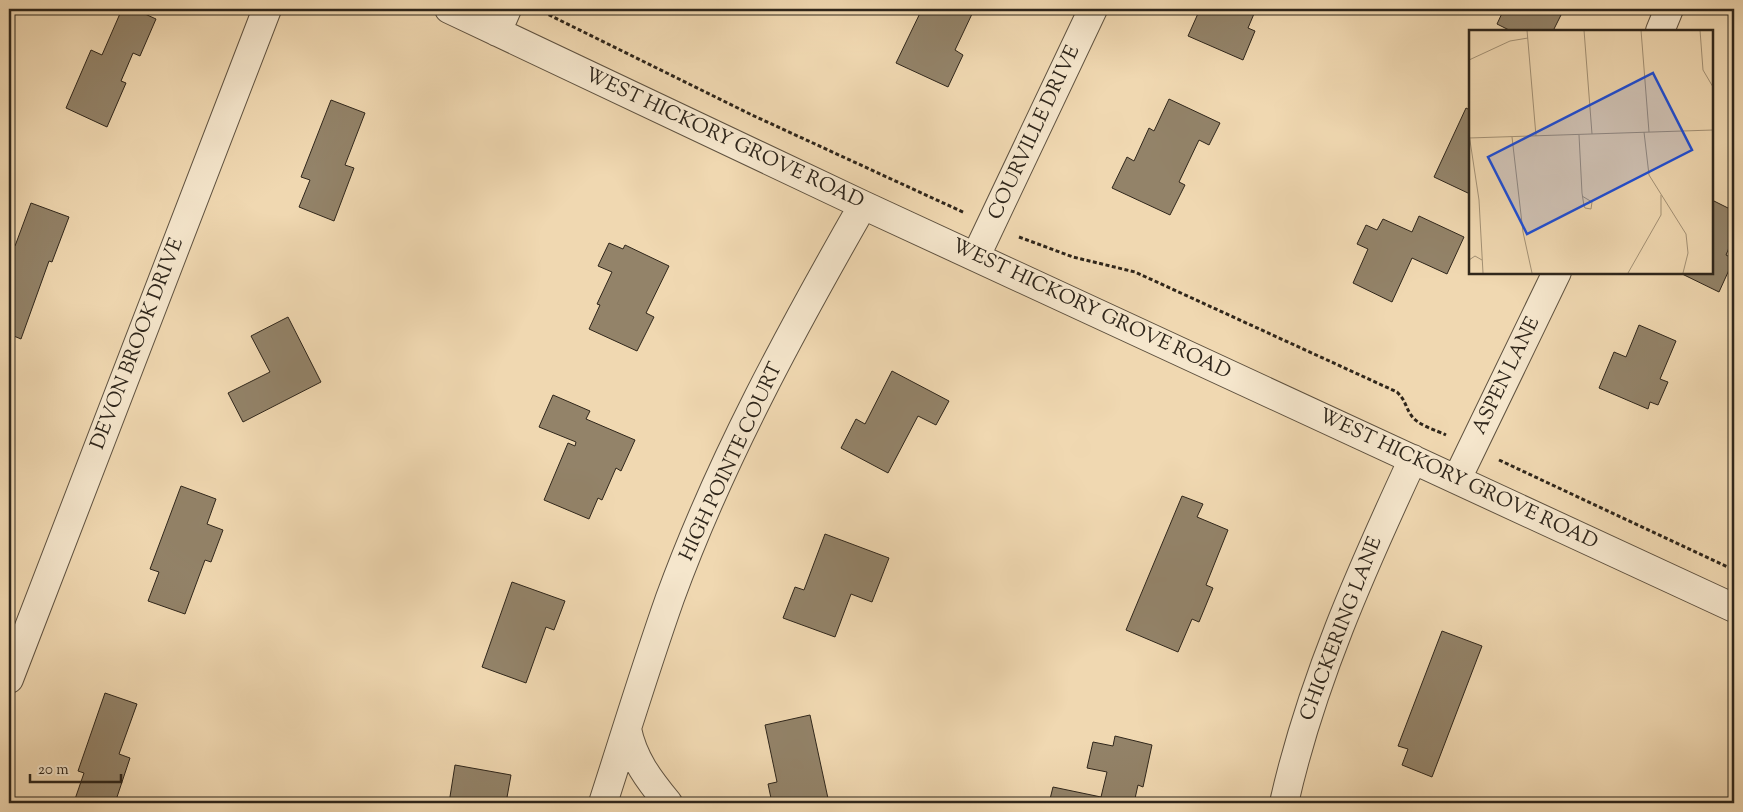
<svg xmlns="http://www.w3.org/2000/svg" width="1743" height="812" viewBox="0 0 1743 812" font-family="'Sorts Mill Goudy',serif">
	<rect width="100%" height="100%" fill="#f0d8b1"/>
	<filter id="stains"><feTurbulence type="fractalNoise" baseFrequency=".004" numOctaves="4"/><feColorMatrix values="0 0 0 0 .2 0 0 0 0 .09 0 0 0 0 .02 0 0 0 .5 -.17"/></filter>
	<radialGradient id="worn" r=".72"><stop offset=".6" stop-color="#630" stop-opacity="0"/><stop offset="1" stop-color="#630" stop-opacity=".3"/></radialGradient>
	<path fill="#938369" stroke="#2f261b" d="M122,9H134L156,19L140,56L133,53L121,81L126,83L107,127L66,108L91,50L102,55Z
		M922,9H962L972,14L955,50L963,55L948,87L896,63Z
		M1200,9H1256L1248,28L1255,31L1243,60L1188,36Z
		M1504,9H1564L1553,31H1511L1497,24Z
		M1169,99L1220,123L1209,145L1199,140L1179,182L1185,185L1170,215L1112,188L1127,157L1134,161L1149,128L1154,131Z
		M331,100L365,113L345,165L354,168L334,221L299,207L310,180L301,177Z
		M1466,108L1470,110V194L1434,177Z
		M1712,200L1734,211V236L1726,255L1734,259L1719,292L1678,272H1712Z
		M31,203L69,217L52,262L49,261L21,339L9,334V244L15,246Z
		M1419,216L1464,237L1447,274L1412,258L1392,302L1353,283L1368,249L1357,244L1366,225L1377,230L1383,219L1412,232Z
		M609,243L623,249L625,245L669,266L646,313L654,317L637,351L589,329L600,305L597,304L612,272L598,266Z
		M288,317L321,382L243,422L228,393L270,372L251,336Z
		M1639,325L1676,341L1660,379L1668,382L1658,405L1650,402L1648,409L1599,388L1614,352L1626,357Z
		M892,371L949,401L936,425L918,416L888,473L841,448L856,419L865,424Z
		M553,395L590,411L586,419L635,440L621,471L616,468L602,500L598,498L589,519L544,500L568,443L575,446L576,442L539,427Z
		M181,486L216,499L207,524L223,530L211,562L205,560L185,614L148,601L159,572L150,569Z
		M1182,496L1203,504L1197,517L1228,530L1206,585L1213,588L1199,622L1192,619L1178,652L1126,630Z
		M825,534L889,558L872,602L851,594L835,637L783,618L795,587L804,590Z
		M512,582L565,601L554,630L546,627L526,683L482,667Z
		M1442,631L1482,646L1432,777L1402,765L1408,749L1398,746Z
		M105,693L137,704L119,754L130,758L115,803H77L74,802L84,773L78,771Z
		M810,715L829,803H772L768,784L777,782L765,725Z
		M1115,736L1152,745L1143,787L1138,785L1134,803H1049L1053,787L1101,797L1107,772L1087,768L1093,742L1113,746Z
		M455,765L511,775L506,803H449Z"/>
	<g fill="none" stroke-linecap="round" stroke-linejoin="round">
		<defs>
			<path id="minor" d="M449,9L863,205L1734,608
				M1660,31L1669,9
				M497,32L507,9
				M976,256L1093,9
				M1457,479L1557,272
				M9,679L267,9
				M627,729C633,759 649,780 668,803
				M603,803C625,735 646,666 670,598C720,461 791,331 863,205
				M1284,803C1311,683 1361,571 1413,459"/>
		</defs>
		<use href="#minor" stroke="#5f5240" stroke-width="30"/>
		<path stroke="#2f261b" stroke-width="3" stroke-dasharray="4 2.5" stroke-linecap="butt" d="M537,9L752,115L965,213
			M1019,237L1073,257L1135,272L1397,392C1406,401 1405,406 1411,415C1417,425 1436,430 1446,435
			M1499,460L1734,570"/>
		<use href="#minor" stroke="#f5e6cc" stroke-width="28"/>
	</g>
	<g text-anchor="middle" dominant-baseline="central" stroke-width="4.5" stroke-linejoin="round" paint-order="stroke">
		<g font-size="20" fill="#2f261b" stroke="#f5e6cc">
			<text transform="translate(1035 133) rotate(-65)">COURVILLE DRIVE</text>
			<text transform="translate(724 139) rotate(25)">WEST HICKORY GROVE ROAD</text>
			<text transform="translate(1091 310) rotate(25)">WEST HICKORY GROVE ROAD</text>
			<text transform="translate(138 344) rotate(-69)">DEVON BROOK DRIVE</text>
			<text transform="translate(1507 376) rotate(-64)">ASPEN LANE</text>
			<text transform="translate(732 462) rotate(-65)">HIGH POINTE COURT</text>
			<text transform="translate(1458 480) rotate(25)">WEST HICKORY GROVE ROAD</text>
			<text transform="translate(1342 629) rotate(-69)">CHICKERING LANE</text>
		</g>
	</g>
	<g transform="translate(1469 30)">
		<rect width="244" height="244" fill="#f0d8b1"/>
		<path fill="none" stroke="#a39175" stroke-width="1" d="M58,0L67,106M115,0L123,104M172,0L180,102M231,0L234,40L244,57M0,30L41,11L59,8M175,102L180,145L217,204L219,223L214,243M0,104L10,170L14,243M110,105L113,163L115,176L116,178L122,179L123,172L113,166M43,107L54,202L63,243M0,108L244,100M0,230L6,226L13,230M159,243L192,185V165"/>
		<path fill="#1d4ed8" fill-opacity="0.15" stroke="#1d4ed8" stroke-width="2.5" d="M184,43L223,120L58,204L19,127Z"/>
		<rect width="244" height="244" fill="none" stroke="#2f261b" stroke-width="2.5"/>
	</g>
	<rect width="1743" height="812" fill="none" stroke="#f0d8b1" stroke-width="30"/>
	<rect x="10" y="10" width="1723" height="792" fill="none" stroke="#2f261b" stroke-width="2.5"/>
	<rect x="15" y="15" width="1713" height="782" fill="none" stroke="#2f261b"/>
	<path d="M30 774v8h91v-8" fill="none" stroke="#2f261b" stroke-width="2.5"/>
	<text x="38" y="774" font-size="15" fill="#2f261b" stroke="#f5e6cc" stroke-width="4" paint-order="stroke">20 m</text>
	<rect width="100%" height="100%" filter="url(#stains)"/>
	<rect width="100%" height="100%" fill="url(#worn)"/>
</svg>
